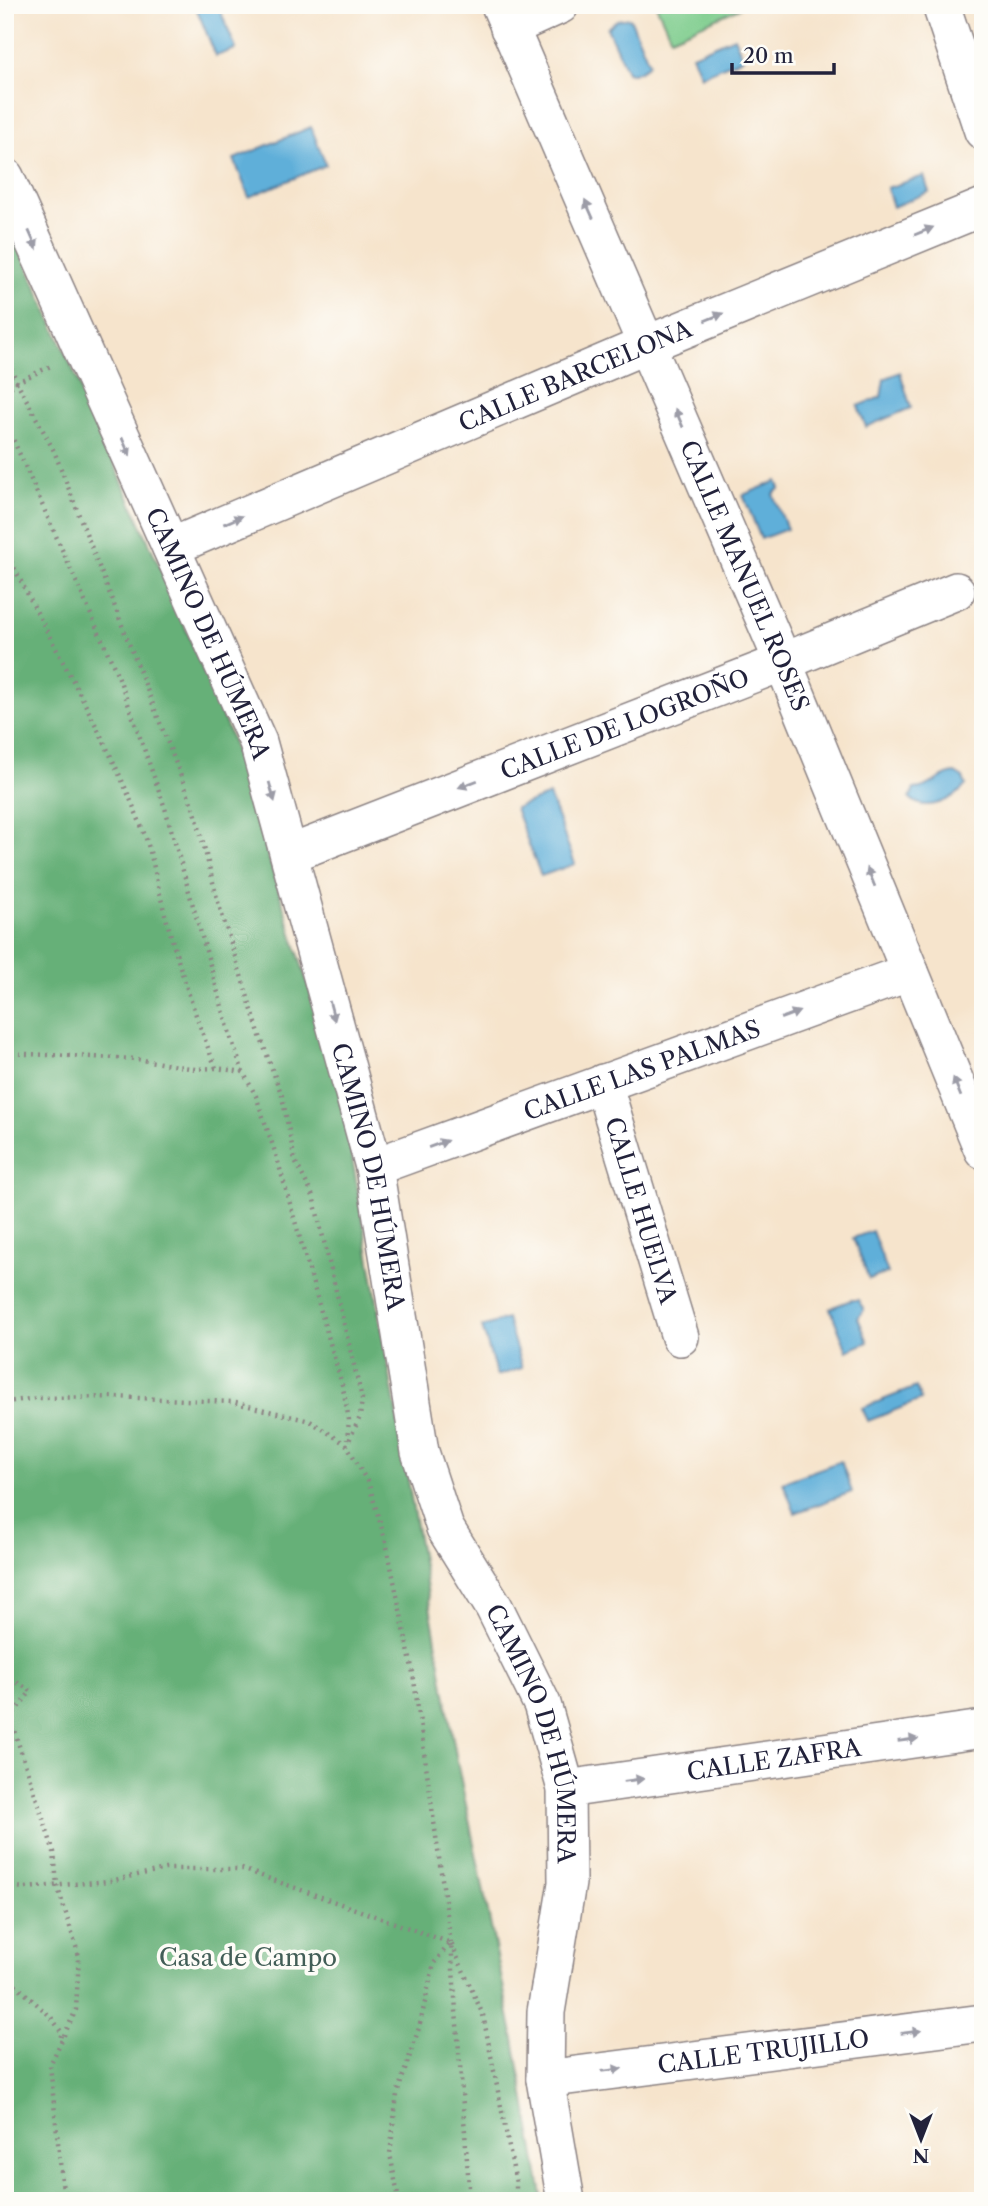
<svg xmlns="http://www.w3.org/2000/svg" width="988" height="2206" viewBox="0 0 988 2206" font-family="'Libre Caslon Text',serif">
	<rect width="100%" height="100%" fill="#fdfcf7"/>
	<filter id="ink" filterUnits="userSpaceOnUse"><feTurbulence type="fractalNoise" baseFrequency=".0143" numOctaves="2"/><feDisplacementMap in="SourceGraphic" scale="14" xChannelSelector="R" yChannelSelector="G"/><feConvolveMatrix kernelMatrix="1 2 1 2 8 2 1 2 1" color-interpolation-filters="sRGB"/></filter>
	<filter id="wash" filterUnits="userSpaceOnUse"><feTurbulence type="fractalNoise" baseFrequency=".00686" numOctaves="4" result="noise"/><feDisplacementMap in="SourceGraphic" scale="28" xChannelSelector="R" yChannelSelector="G"/><feGaussianBlur stdDeviation="1.57" result="paint"/><feColorMatrix in="noise" values="0 0 0 0 0 0 0 0 0 0 0 0 0 0 0 0 0 1.4 0 .05"/><feComposite in="paint" operator="in"/></filter>
	<g filter="url(#wash)">
		<rect width="100%" height="100%" fill="#f6e4cc"/>
		<path fill="#7dcc8c" stroke="#507764" stroke-width="2" d="M656,5H739L740,8L671,38Z"/>
		<path fill="#66b078" stroke="#44695a" stroke-width="2" d="M5,215L168,586L231,737L340,1088L456,1756L514,2039L543,2201H5Z"/>
		<path fill="#5eafd9" stroke="#40688a" stroke-width="2" d="M195,5H218L236,49L216,56Z
			M630,18L649,63C644,70 636,75 627,72L607,28L617,20Z
			M734,37L743,58L701,76L692,55Z
			M311,127L326,165L249,197L234,159Z
			M924,176L929,192L893,207L887,188Z
			M900,372L911,408L866,427L858,406L881,397L884,379Z
			M777,481L780,488L773,494L787,529L761,539L743,495Z
			M955,773L963,778L966,785C956,799 925,814 910,798L914,789C931,789 939,774 955,773Z
			M549,795L575,864L541,876L515,808Z
			M872,1231L888,1273L869,1279L853,1238Z
			M851,1300H858L864,1310L858,1318L868,1342L847,1351L830,1308Z
			M507,1319L522,1368L497,1376L482,1327Z
			M916,1387L921,1400L868,1421L862,1408Z
			M841,1461L852,1492L795,1513L783,1482Z"/>
	</g>
	<g filter="url(#ink)">
		<g fill="none" stroke-linecap="round" stroke-linejoin="round">
			<defs>
				<g id="street">
					<path id="s1" d="M500,5L783,662L983,1150"/>
					<path d="M941,5L983,131"/>
					<path d="M509,28L560,5"/>
					<path id="s2" d="M5,177L258,742L374,1167L420,1452L445,1528L494,1607L542,1704L566,1789L567,1883L546,2012L545,2079L566,2201"/>
					<path id="s3" d="M171,547L648,344L983,207"/>
					<path id="s4" d="M290,854L783,662L956,591"/>
					<path id="s5" d="M603,1083L680,1337"/>
					<path id="s6" d="M374,1167L910,972"/>
					<path id="s7" d="M566,1789L983,1729"/>
					<path id="s8" d="M545,2079L983,2023"/>
				</g>
			</defs>
			<use href="#street" stroke="#8c8384" stroke-width="40"/>
			<path stroke="#8c8384" stroke-width="4.5" stroke-dasharray="2 5" stroke-linecap="butt" d="M5,355L17,382L54,451L196,815L218,902L260,1036L282,1096L295,1161L313,1196L362,1398L360,1417L347,1445
				M5,391L17,382L51,366
				M5,421L119,678L165,808L231,1038L243,1072L256,1096L276,1155L343,1388L349,1420L347,1440
				M5,549C51,644 106,734 144,833C153,857 157,885 164,910C178,964 195,1016 216,1068
				M5,1053L137,1059L195,1069L216,1068L243,1072
				M5,1402L38,1398L115,1397L232,1402L310,1421L347,1445L369,1485L386,1542L413,1673L451,1943L470,2201
				M5,1675L31,1691L10,1718L5,1717
				M10,1718L54,1852L57,1885L79,1956L76,2010L50,2065L64,2201
				M5,1886L25,1888L110,1881L165,1869H242L451,1943L483,2015L516,2183V2201
				M5,1975L51,2017L62,2033L60,2038
				M399,2201L390,2154L397,2094L419,2028L434,1963L450,1943"/>
			<use href="#street" stroke="#fff" stroke-width="37"/>
		</g>
		<defs><path id="oneway-solid" d="M-6-.8H1V-3.2L6.5 0L1 3.2V.8H-6Z" transform="scale(1.75)"/></defs>
		<g fill="#9c9ca7">
			<use href="#oneway-solid" transform="translate(589 209) rotate(-114)"/>
			<use href="#oneway-solid" transform="translate(924 231) rotate(-22)"/>
			<use href="#oneway-solid" transform="translate(33 240) rotate(66)"/>
			<use href="#oneway-solid" transform="translate(714 317) rotate(-22)"/>
			<use href="#oneway-solid" transform="translate(679 418) rotate(-113)"/>
			<use href="#oneway-solid" transform="translate(126 447) rotate(66)"/>
			<use href="#oneway-solid" transform="translate(233 520) rotate(-23)"/>
			<use href="#oneway-solid" transform="translate(468 784) rotate(159)"/>
			<use href="#oneway-solid" transform="translate(272 792) rotate(74)"/>
			<use href="#oneway-solid" transform="translate(871 877) rotate(-112)"/>
			<use href="#oneway-solid" transform="translate(332 1011) rotate(75)"/>
			<use href="#oneway-solid" transform="translate(790 1015) rotate(-20)"/>
			<use href="#oneway-solid" transform="translate(957 1087) rotate(-112)"/>
			<use href="#oneway-solid" transform="translate(438 1144) rotate(-20)"/>
			<use href="#oneway-solid" transform="translate(908 1740) rotate(-8)"/>
			<use href="#oneway-solid" transform="translate(634 1780) rotate(-8)"/>
			<use href="#oneway-solid" transform="translate(911 2032) rotate(-7)"/>
			<use href="#oneway-solid" transform="translate(612 2070) rotate(-7)"/>
		</g>
	</g>
	<g text-anchor="middle" dominant-baseline="central" stroke-width="7" stroke-linejoin="round" paint-order="stroke">
		<g font-size="24" fill="#22223b" stroke="#fdfcf7">
			<text stroke="none"><textPath href="#s3" startOffset="439">CALLE BARCELONA</textPath></text>
			<text stroke="none"><textPath href="#s1" startOffset="621">CALLE MANUEL ROSES</textPath></text>
			<text stroke="none"><textPath href="#s2" startOffset="500">CAMINO DE HÚMERA</textPath></text>
			<text stroke="none"><textPath href="#s4" startOffset="359">CALLE DE LOGROÑO</textPath></text>
			<text stroke="none"><textPath href="#s6" startOffset="285">CALLE LAS PALMAS</textPath></text>
			<text stroke="none"><textPath href="#s2" startOffset="1068">CAMINO DE HÚMERA</textPath></text>
			<text stroke="none"><textPath href="#s5" startOffset="133">CALLE HUELVA</textPath></text>
			<text stroke="none"><textPath href="#s2" startOffset="1656">CAMINO DE HÚMERA</textPath></text>
			<text stroke="none"><textPath href="#s7" startOffset="210">CALLE ZAFRA</textPath></text>
			<text stroke="none"><textPath href="#s8" startOffset="220">CALLE TRUJILLO</textPath></text>
		</g>
		<g font-size="24" fill="#425e57" stroke="#fdfcf7">
			<text x="248" y="1957">Casa de Campo</text>
		</g>
	</g>
	<rect width="988" height="2206" fill="none" stroke="#fdfcf7" stroke-width="28"/>
	<g transform="translate(921 2139) rotate(180)" stroke="#fdfcf7" stroke-width="5" paint-order="stroke">
	<path d="M0-5L12 26L0 18L-12 26Z" fill="#22223b"/>
	<text y="-10" font-size="19" font-weight="bold" text-anchor="middle" fill="#22223b">N</text>
	</g>
	<path d="M732 63v10h102v-10" fill="none" stroke="#22223b" stroke-width="3.5"/>
	<text x="743" y="63" font-size="21" fill="#22223b" stroke="#fdfcf7" stroke-width="5" paint-order="stroke">20 m</text>
</svg>
